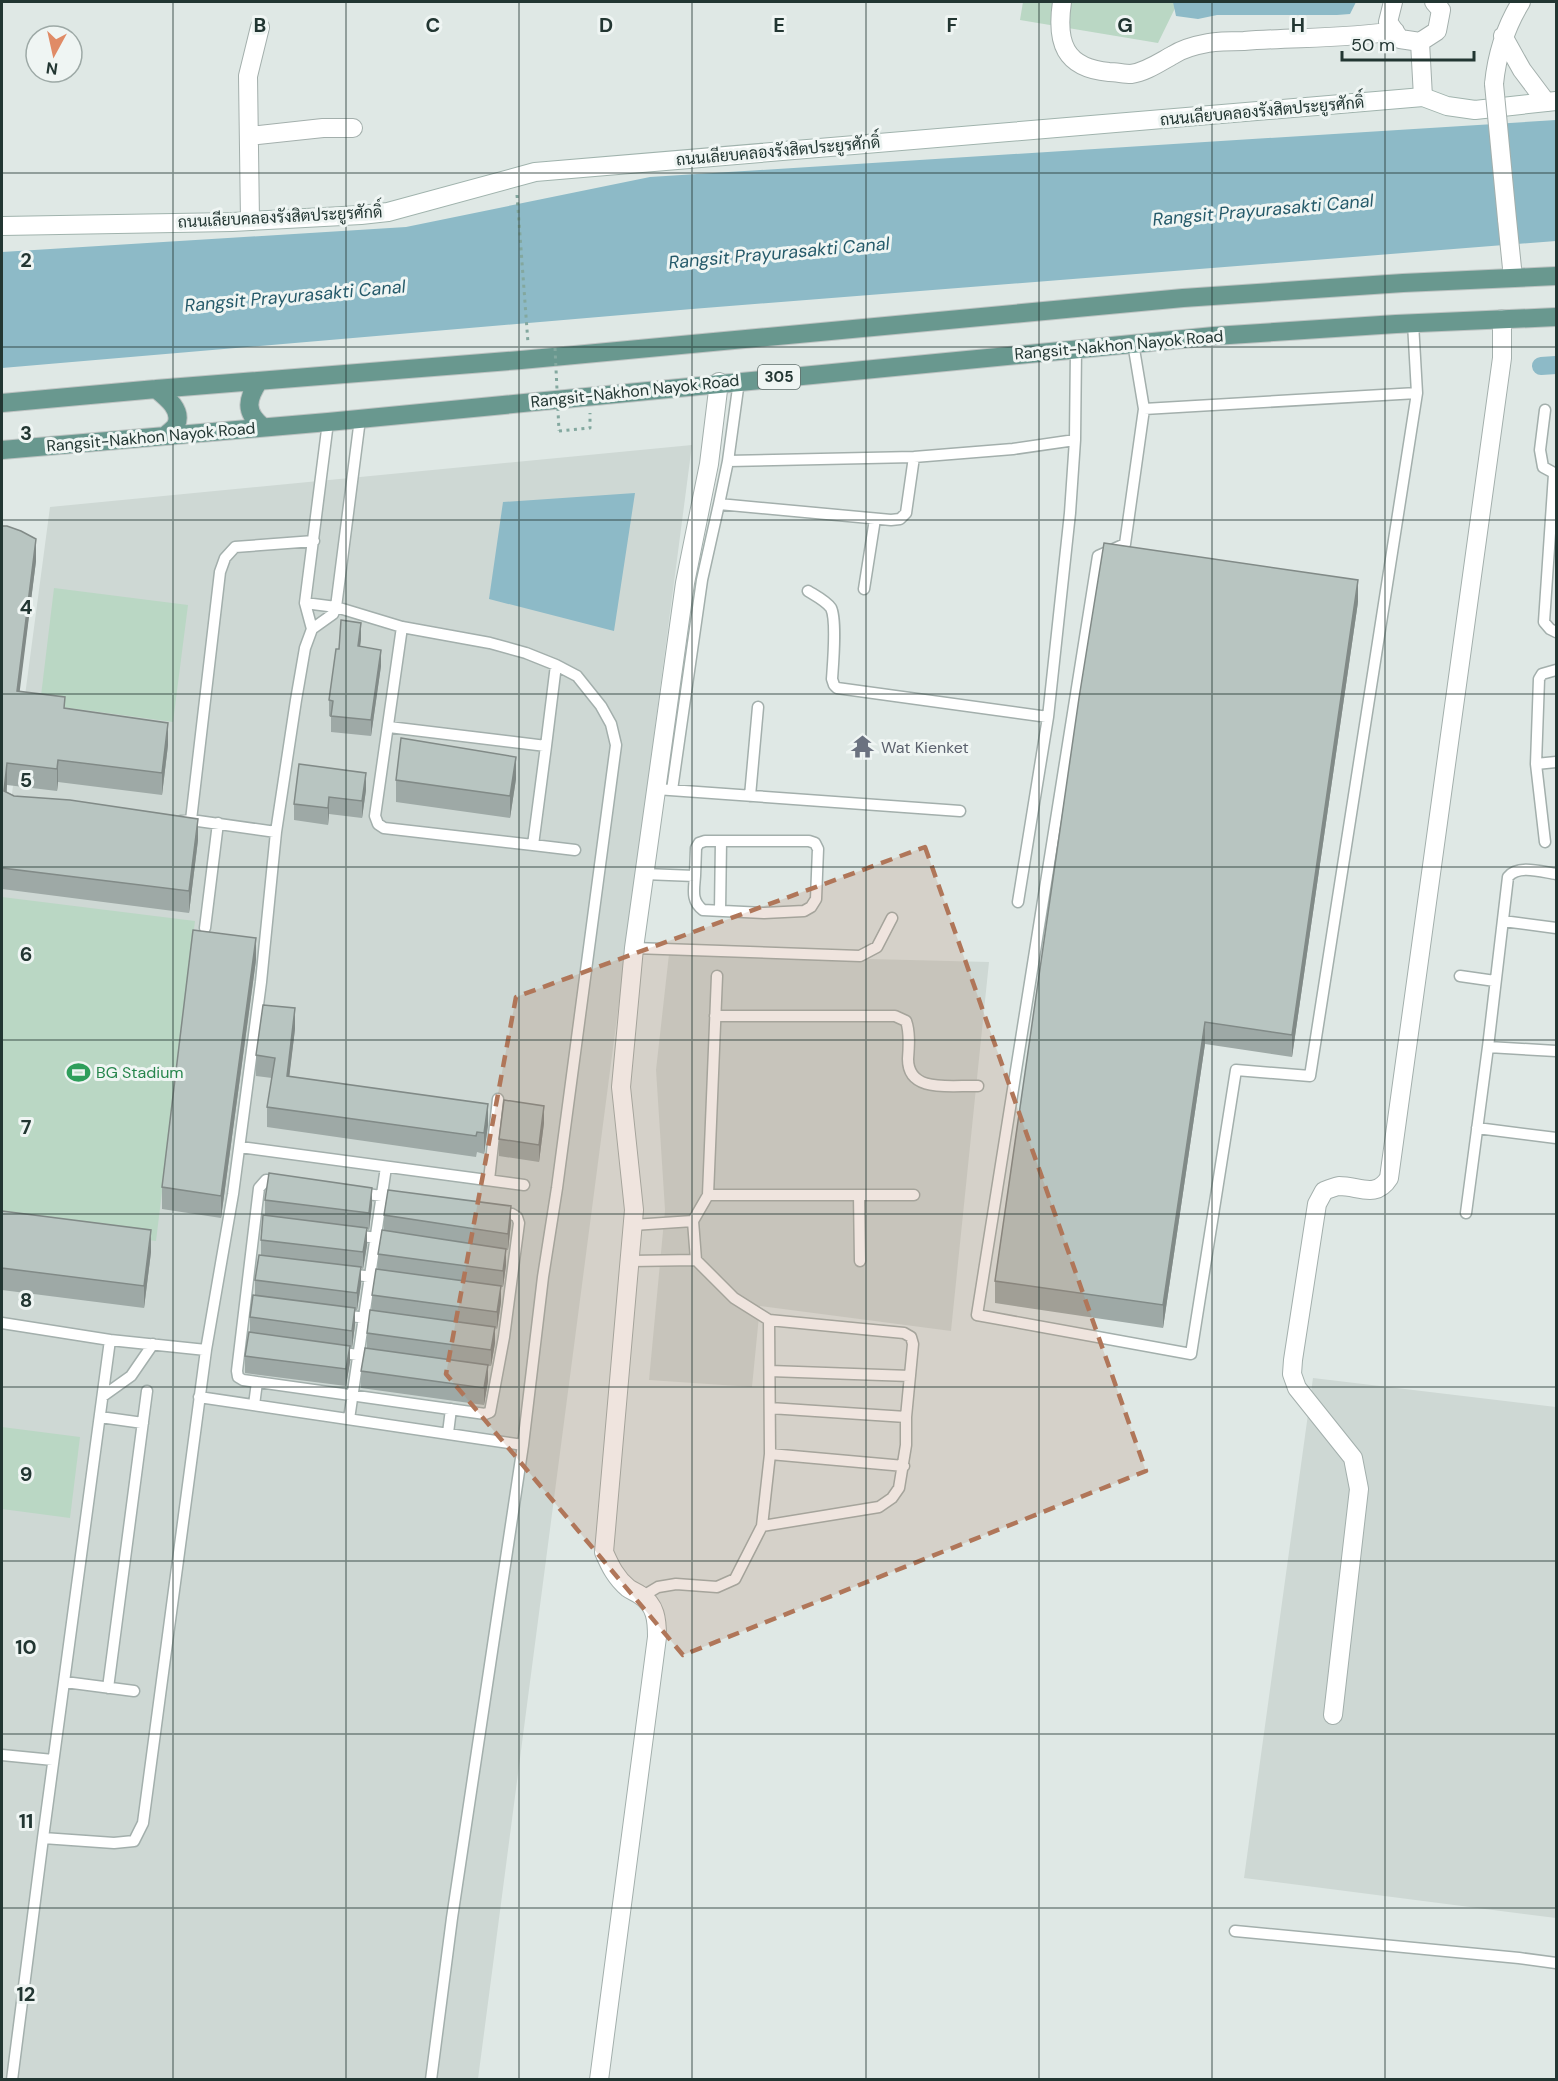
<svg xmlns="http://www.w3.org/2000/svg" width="1558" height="2081" viewBox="0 0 1558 2081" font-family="'DM Sans',Sarabun,sans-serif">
	<rect width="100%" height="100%" fill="#dfe8e5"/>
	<path fill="#ced8d4" d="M692,445L478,2079L2,2080V869L50,507Z
		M669,954L989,962L951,1331L760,1306L752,1387L649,1380L665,1210L656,1070Z
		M1313,1378L1556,1407V1918L1244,1878Z"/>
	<path fill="#bad7c4" d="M1023,2H1178L1158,43L1020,20Z
		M54,588L188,605L173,722L40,704Z
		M2,897L195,921L156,1241L2,1222Z
		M2,1427L80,1437L70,1518L2,1509Z"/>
	<path fill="#8dbac7" d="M1173,2H1356L1350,14L1337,15H1217L1198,19L1176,16Z
		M1556,120V241L692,309L2,368V252L406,227L650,177Z
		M635,493L614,631L489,599L503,502Z"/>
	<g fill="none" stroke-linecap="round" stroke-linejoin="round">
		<path stroke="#8dbac7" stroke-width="18" d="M1541,366L1556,365"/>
		<defs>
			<path id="lane" d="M1133,343L1144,409L1125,544L1098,556L977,1315L1191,1354L1236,1070L1310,1076L1417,393L1413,323
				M739,381L728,461L914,457L1013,449L1075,440L1070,513L1048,717L1018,902
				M1144,409L1417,393
				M1545,410L1540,450L1543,467L1556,474
				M1075,440L1076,348
				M728,461L719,504L891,520L900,519L906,513L914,457
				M1554,474L1544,622L1550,629L1556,632
				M864,589L875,519
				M808,591C816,596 826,601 831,608C837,620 833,664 832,679L834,685L837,688L1048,717
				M305,603L336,607L402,627L490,643L526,653L556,665L577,676L601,706L611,724L616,745L557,1188L543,1277L523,1445L452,1918L431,2080
				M402,627L375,816L378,824L384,828L533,845L546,746
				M312,629L333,614L336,607L360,419
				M389,727L546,746L556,665
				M1536,764L1556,762
				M656,789L960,811
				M672,790L702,580L719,504
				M750,796L758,707
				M191,820L276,832
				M181,821L191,820L220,572L225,558L235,547L314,541
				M1545,842L1536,764L1539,679L1542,674L1556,670
				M533,845L575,850
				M644,874L695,876L696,848L699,843L705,841H809L815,843L818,849L816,899L811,907L804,911L764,913L703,910C691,901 694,890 695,876
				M1556,874C1542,872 1518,864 1508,877L1488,1047L1556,1051
				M720,911L721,841
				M1503,921L1556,928
				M205,928L218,823
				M634,948L860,956L877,947L892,918
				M1460,976L1495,981
				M715,1016H895L906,1021C910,1032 909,1046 908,1059C908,1094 952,1085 978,1086
				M1477,1128L1556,1138
				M240,1147L524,1185
				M266,1180L512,1214L517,1217L519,1223L504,1337L490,1412L485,1414L243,1380L238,1377L237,1371L259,1188Z
				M489,1180L498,1099
				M708,1195L717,976
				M859,1195L860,1261
				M1466,1213L1488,1047
				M633,1225L693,1221
				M354,1235L392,1240
				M630,1261L696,1260
				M349,1274L388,1279
				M343,1315L381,1320
				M2,1323L110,1340L43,1838
				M110,1340L206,1350
				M338,1352L376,1358
				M770,1371L910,1376
				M103,1396L131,1376L153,1344
				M199,1397L523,1445
				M254,1405L257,1382
				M770,1408L906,1417
				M100,1417L143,1423
				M349,1419L386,1167
				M448,1433L451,1409
				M770,1454L904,1466
				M762,1526L770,1454L769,1320
				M643,1596L658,1587L676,1584L717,1587L735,1579L762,1526L879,1507L892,1498L899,1488L906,1445V1417L913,1344L911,1337L904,1333L769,1320L734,1298L696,1260L693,1221L708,1195H914
				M65,1682L134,1691
				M108,1688L147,1391
				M2,1755L53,1760
				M1235,1931L1519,1958L1556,1963
				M12,2080L43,1838L114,1843L134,1841L143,1823L206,1350L233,1194L261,982L276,832L296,700L305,648L312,629L305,603L328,422"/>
			<path id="street" d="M1062,2C1056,42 1064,68 1109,72C1116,72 1124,74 1131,74C1146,72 1160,62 1173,55C1182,49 1197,45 1208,43C1219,41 1232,41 1244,41C1294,37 1345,39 1395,31
				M1393,2L1388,22L1400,39L1420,42L1437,31L1441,10L1434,2
				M1503,36L1522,70L1546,102
				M1420,42L1423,97
				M1494,84C1497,53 1505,28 1521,2
				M250,136L323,128H353
				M1507,219L1513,278
				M250,221L248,76L260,27
				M1333,1715L1359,1489L1353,1458L1297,1388L1292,1374L1293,1360L1317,1204L1324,1191C1329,1189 1334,1187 1339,1186C1359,1186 1376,1199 1389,1178L1502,358V319
				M599,2080L657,1637C657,1620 656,1605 640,1595C636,1592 632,1591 628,1588C616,1578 610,1566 604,1552L634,1210L621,1087L634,948L685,583L709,464L719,382"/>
			<path id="secondary" d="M2,226L232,222L361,215L388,212L535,172L1423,97L1447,106L1475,110L1556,101"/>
			<path id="primary" d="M259,381C247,399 244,412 263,427
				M156,389C166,397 183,410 176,425C174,429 168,433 165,436
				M2,403L156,389L521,360L1183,298L1403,283L1556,276
				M2,450L328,422L1214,336L1396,324L1556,317"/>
		</defs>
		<use href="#lane" stroke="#a3afac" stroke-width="13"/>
		<use href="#street" stroke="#a3afac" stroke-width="20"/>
		<use href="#secondary" stroke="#a0b3ad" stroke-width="20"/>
		<use href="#primary" stroke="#bdc3c2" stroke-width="20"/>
		<path stroke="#83a89f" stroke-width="3" stroke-dasharray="3 4.5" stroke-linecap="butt" d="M517,195L528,343
			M559,431L590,428V413"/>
		<use href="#lane" stroke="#fff" stroke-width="10"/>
		<use href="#street" stroke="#fff" stroke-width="18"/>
		<use href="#secondary" stroke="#fff" stroke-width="18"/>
		<use href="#primary" stroke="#69988f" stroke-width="18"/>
		<defs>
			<path id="street-bridge" d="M1494,84L1507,219"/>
		</defs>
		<use href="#street-bridge" stroke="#a3afac" stroke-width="20" stroke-linecap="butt"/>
		<path stroke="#83a89f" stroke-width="3" stroke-dasharray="3 4.5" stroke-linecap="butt" d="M555,348L559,431"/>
		<use href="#street-bridge" stroke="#fff" stroke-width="18"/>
	</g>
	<path fill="#9ea9a6" d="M2,526L36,561L19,691L168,745L162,795L58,782L57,791L7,785V792L14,796L198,840L189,913L2,889Z
		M1358,602L1292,1057L1205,1044L1163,1328L995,1303V1281Z
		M361,639L360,646L381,666L371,736L331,732V717L329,716V700L339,649Z
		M516,779L510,818L396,802V780Z
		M366,790L362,818L329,814L328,825L294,820V804Z
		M256,960L221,1218L162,1209V1187Z
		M295,1029L289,1076L488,1125L484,1154L477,1152L476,1157L267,1127V1107L272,1078L256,1076V1055Z
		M544,1123L539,1162L499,1156V1139Z
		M265,1200L372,1204L369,1230L367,1229V1245L363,1269L361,1268V1284L357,1310H355V1325L352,1348L350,1347V1362L346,1386L245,1373V1356L250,1332V1317L255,1295V1280L261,1255V1240L265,1215Z
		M2,1211L151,1252L144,1308L2,1290Z
		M384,1215L511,1223L508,1250H506V1265L503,1287H501V1302L497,1329L495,1328V1343L491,1366H488V1381L484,1405L361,1388V1371L367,1348V1333L372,1311V1295L378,1269V1254L384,1230Z"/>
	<path fill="#818a87" d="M36,539V561L17,713V691Z
		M1358,580V602L1292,1057V1035Z
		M361,623V639L358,662V646Z
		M381,650V666L371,736V720Z
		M168,723V745L162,795V773Z
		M516,757V779L510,818V796Z
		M58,760V782L57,791V769Z
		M7,763V785L4,812V791Z
		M366,773V790L362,818V801Z
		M329,797V814L328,825V808Z
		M198,819V840L189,913V891Z
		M256,938V960L221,1218V1196Z
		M295,1008V1029L287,1096V1076Z
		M1205,1022V1044L1163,1328V1305Z
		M488,1104V1125L484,1154V1133Z
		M544,1106V1123L539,1162V1145Z
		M372,1188V1204L369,1230V1213Z
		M511,1206V1223L508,1250V1234Z
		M367,1228V1245L363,1269V1252Z
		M151,1230V1252L144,1308V1286Z
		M506,1249V1265L503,1287V1271Z
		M361,1267V1284L357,1310V1293Z
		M501,1286V1302L497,1329V1312Z
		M355,1308V1325L352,1348V1331Z
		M495,1327V1343L491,1366V1350Z
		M350,1346V1362L346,1386V1369Z
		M488,1365V1381L484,1405V1388Z"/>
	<path fill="#b8c5c1" stroke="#818a87" stroke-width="1.5" d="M2,526H7L21,531L36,539L17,691L65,697L64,708L168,723L162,773L58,760L57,769L7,763L4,791L14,796L70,800L198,819L189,891L2,868Z
		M1104,543L1358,580L1292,1035L1205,1022L1163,1305L995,1281L1079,698Z
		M341,620L361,623L358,646L381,650L371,720L331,716L333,701L329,700L336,649H339Z
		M401,738L516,757L510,796L396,780Z
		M299,764L366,773L362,801L329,797L328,808L294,804Z
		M193,930L256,938L221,1196L162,1187Z
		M263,1005L295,1008L287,1076L488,1104L484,1133L477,1132L476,1136L267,1107L275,1058L256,1055Z
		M504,1100L544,1106L539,1145L499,1139Z
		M269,1173L372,1188L369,1213L265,1200Z
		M388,1190L511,1206L508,1234L384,1215Z
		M2,1211L151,1230L144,1286L2,1268Z
		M263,1215L367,1228L363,1252L261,1240Z
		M382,1230L506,1249L503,1271L378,1254Z
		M259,1255L361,1267L357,1293L255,1280Z
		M376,1269L501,1286L497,1312L372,1295Z
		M253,1295L355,1308L352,1331L250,1317Z
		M370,1310L495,1327L491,1350L367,1333Z
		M249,1332L350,1346L346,1369L245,1356Z
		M365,1348L488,1365L484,1388L361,1371Z"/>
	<path fill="#b07659" fill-opacity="0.2" stroke="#b07659" stroke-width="4.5" stroke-dasharray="12 8" stroke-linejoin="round" d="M925,847L1146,1471L683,1655L446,1374L516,997Z"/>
	<path fill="none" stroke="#223632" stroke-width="1.5" stroke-opacity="0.55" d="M173,2V2080M346,2V2080M519,2V2080M692,2V2080M866,2V2080M1039,2V2080M1212,2V2080M1385,2V2080M2,173H1556M2,347H1556M2,520H1556M2,694H1556M2,867H1556M2,1040H1556M2,1214H1556M2,1387H1556M2,1561H1556M2,1734H1556M2,1908H1556"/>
	<defs>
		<symbol id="temple-bare" viewBox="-9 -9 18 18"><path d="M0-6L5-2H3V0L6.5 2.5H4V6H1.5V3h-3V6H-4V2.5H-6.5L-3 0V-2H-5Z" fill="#6b7280" stroke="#eff5f3" stroke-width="2.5" paint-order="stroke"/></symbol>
		<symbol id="stadium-bare" viewBox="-9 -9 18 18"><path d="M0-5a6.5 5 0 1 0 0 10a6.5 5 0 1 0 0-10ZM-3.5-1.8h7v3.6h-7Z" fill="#2e9e5b" stroke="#eff5f3" stroke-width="2.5" paint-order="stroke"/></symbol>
	</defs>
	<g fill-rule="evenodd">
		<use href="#temple-bare" x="846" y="730" width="33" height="33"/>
		<use href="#stadium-bare" x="62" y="1056" width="33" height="33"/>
	</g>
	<g text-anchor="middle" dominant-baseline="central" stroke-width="6" stroke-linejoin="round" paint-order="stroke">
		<rect fill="#eff5f3" stroke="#606f6c" stroke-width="1.5" x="758" y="365" width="42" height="24" rx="4.5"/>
		<g font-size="15" font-weight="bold" fill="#223632">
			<text x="779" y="377">305</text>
		</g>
		<g font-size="16" fill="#223632" stroke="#eff5f3">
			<text transform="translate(1262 111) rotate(-5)">ถนนเลียบคลองรังสิตประยูรศักดิ์</text>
			<text transform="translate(778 151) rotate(-5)">ถนนเลียบคลองรังสิตประยูรศักดิ์</text>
			<text transform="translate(280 217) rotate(-3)">ถนนเลียบคลองรังสิตประยูรศักดิ์</text>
			<text transform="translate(1119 345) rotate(-5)">Rangsit-Nakhon Nayok Road</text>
			<text transform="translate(635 391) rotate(-6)">Rangsit-Nakhon Nayok Road</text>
			<text transform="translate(151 437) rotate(-5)">Rangsit-Nakhon Nayok Road</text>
		</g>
		<g font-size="16" fill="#5b616d" stroke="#eff5f3" text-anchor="start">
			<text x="881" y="747">Wat Kienket</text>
		</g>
		<g font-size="16" fill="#27864d" stroke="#eff5f3" text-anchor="start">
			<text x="96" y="1072">BG Stadium</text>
		</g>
		<g font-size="18" font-style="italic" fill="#255a6a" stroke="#eff5f3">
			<text transform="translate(1263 210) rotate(-5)">Rangsit Prayurasakti Canal</text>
			<text transform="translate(779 253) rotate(-5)">Rangsit Prayurasakti Canal</text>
			<text transform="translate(295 296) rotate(-5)">Rangsit Prayurasakti Canal</text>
		</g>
	</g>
	<g font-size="20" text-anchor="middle" font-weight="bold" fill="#223632" stroke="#eff5f3" stroke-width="6" stroke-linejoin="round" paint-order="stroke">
		<text x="260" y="32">B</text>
		<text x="433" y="32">C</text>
		<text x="606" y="32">D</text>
		<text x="779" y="32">E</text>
		<text x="952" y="32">F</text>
		<text x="1125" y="32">G</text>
		<text x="1298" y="32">H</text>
		<text x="26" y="267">2</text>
		<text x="26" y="440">3</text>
		<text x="26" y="614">4</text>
		<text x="26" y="787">5</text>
		<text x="26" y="961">6</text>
		<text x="26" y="1134">7</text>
		<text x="26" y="1307">8</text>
		<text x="26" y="1481">9</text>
		<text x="26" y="1654">10</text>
		<text x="26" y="1828">11</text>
		<text x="26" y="2001">12</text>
	</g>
	<rect width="1558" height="2081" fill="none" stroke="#223632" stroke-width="6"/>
	<g transform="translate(54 54) rotate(188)"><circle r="28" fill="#eff5f3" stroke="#9da9a6" stroke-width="1.5"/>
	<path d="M0-4.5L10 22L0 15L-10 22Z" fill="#e08b66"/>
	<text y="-9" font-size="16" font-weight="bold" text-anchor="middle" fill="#223632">N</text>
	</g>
	<path d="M1342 51v9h132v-9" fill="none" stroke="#223632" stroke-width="3"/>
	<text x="1351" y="51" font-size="18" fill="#223632" stroke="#eff5f3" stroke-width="4.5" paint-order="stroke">50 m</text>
</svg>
